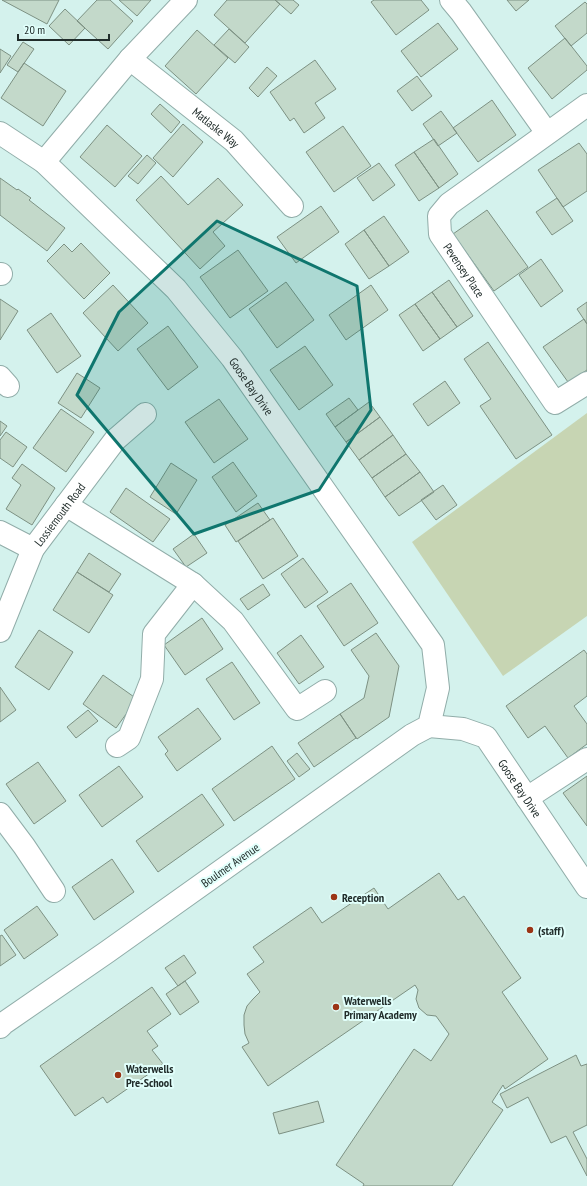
<svg xmlns="http://www.w3.org/2000/svg" width="587" height="1186" viewBox="0 0 587 1186" font-family="'PT Sans Narrow',sans-serif">
	<rect width="100%" height="100%" fill="#d4f2ed"/>
	<path fill="#c7d5b3" d="M587,413V616L503,676L412,542Z"/>
	<path fill="#c3d9ca" stroke="#7d9183" d="M2,0H59L47,24Z
		M97,0H110L133,21L108,49L77,21Z
		M119,0H151L137,16Z
		M227,0H275L280,4L245,43L214,15Z
		M275,0H293L299,5L291,14Z
		M374,0H421L429,10L396,35L371,2Z
		M507,0H529L516,11Z
		M585,2L587,4V33L571,46L555,26Z
		M65,9L85,28L69,45L49,26Z
		M438,23L458,49L421,77L401,51Z
		M229,29L249,47L235,63L214,45Z
		M197,30L228,58L196,94L165,66Z
		M565,38L587,66V70L552,99L528,68Z
		M23,42L34,49L18,72L7,65Z
		M0,49L11,56L0,73Z
		M315,60L336,89L315,103L325,118L304,133L294,118L290,121L270,92Z
		M24,63L66,91L43,126L1,98Z
		M267,67L277,76L258,97L249,88Z
		M417,76L432,96L412,111L397,91Z
		M492,100L516,135L478,162L453,128Z
		M160,104L180,122L171,133L151,114Z
		M441,111L457,133L438,146L423,124Z
		M183,124L203,142L173,177L153,158Z
		M107,125L142,156L115,187L80,157Z
		M343,126L371,166L334,192L306,152Z
		M434,139L458,174L439,188L414,152Z
		M579,143L587,154V191L563,207L538,170Z
		M414,152L439,188L419,201L395,165Z
		M147,155L156,163L138,184L128,176Z
		M379,163L395,185L373,201L357,178Z
		M161,176L188,205L218,178L243,205L213,232L225,246L200,269L136,200Z
		M0,178L17,190L18,189L31,198L29,200L65,228L47,251L0,215Z
		M557,198L573,221L552,235L536,212Z
		M321,206L339,232L296,263L277,237Z
		M487,210L528,267L494,291L453,234Z
		M384,216L409,252L389,266L364,230Z
		M364,230L389,266L369,279L345,244Z
		M81,243L110,273L84,299L47,261L64,244L72,252Z
		M238,250L268,291L230,318L200,277Z
		M541,259L563,291L541,307L519,275Z
		M449,280L473,316L457,327L432,292Z
		M286,282L314,320L277,348L249,309Z
		M113,285L148,323L118,351L83,313Z
		M371,285L388,310L346,340L329,315Z
		M432,292L457,327L440,339L415,304Z
		M0,299L18,311L0,340Z
		M587,302V324L577,309Z
		M415,304L440,339L423,351L399,315Z
		M51,313L81,356L57,373L27,330Z
		M584,319L587,324V370L568,382L543,347Z
		M168,326L198,367L168,390L137,349Z
		M488,342L552,435L516,459L480,406L491,399L464,359Z
		M305,346L333,385L299,410L270,370Z
		M77,373L100,388L81,418L58,403Z
		M445,381L460,403L428,426L413,404Z
		M349,398L358,410L335,427L326,414Z
		M219,399L248,439L214,463L185,422Z
		M369,402L380,417L346,442L335,427Z
		M61,409L94,432L66,472L33,448Z
		M380,417L393,435L359,460L346,442Z
		M0,421L7,426L0,436Z
		M6,432L27,447L13,467L0,458V440Z
		M393,435L406,454L372,478L359,460Z
		M406,454L420,472L385,497L372,478Z
		M233,462L257,496L236,512L212,477Z
		M171,463L197,480L176,514L150,497Z
		M22,464L55,488L32,525L6,509L21,485L12,478Z
		M420,472L434,492L399,516L385,497Z
		M443,485L457,505L436,520L421,500Z
		M126,488L170,519L153,542L110,512Z
		M258,503L270,520L236,542L225,525Z
		M273,518L298,556L263,579L238,541Z
		M194,534L207,553L186,567L173,549Z
		M89,553L121,574L109,592L77,572Z
		M303,558L328,592L305,608L281,574Z
		M77,572L113,595L89,633L53,610Z
		M351,583L378,623L344,646L317,606Z
		M263,584L270,595L248,610L240,599Z
		M202,618L223,649L185,675L164,645Z
		M39,630L73,652L49,690L15,667Z
		M376,633L399,666L389,717L357,739L340,714L364,698L369,676L351,650Z
		M301,635L324,667L299,684L277,653Z
		M584,650L587,654V696L574,706L587,724V744L568,758L545,726L528,738L506,706Z
		M232,662L260,703L234,720L206,679Z
		M103,675L137,699L116,728L83,704Z
		M0,687L16,710L0,722Z
		M198,708L221,739L177,771L165,754L168,751L158,737Z
		M88,710L98,721L76,738L67,727Z
		M340,714L356,738L314,767L298,743Z
		M272,746L295,779L234,821L212,789Z
		M297,753L310,769L299,777L287,761Z
		M38,762L66,801L34,824L6,784Z
		M119,766L143,797L102,827L79,795Z
		M587,776V826L563,793Z
		M202,794L224,825L158,872L136,841Z
		M112,859L134,892L94,920L72,887Z
		M439,873L458,900L464,896L521,978L502,992L548,1059L505,1089L503,1085L492,1102L503,1110L452,1186H363L364,1184L336,1165L414,1049L431,1061L449,1034L436,1016L427,1015L419,1008L416,999L418,990L415,985L268,1086L242,1047L249,1043L245,1034L244,1025V1015L247,1006L253,999L260,992L247,974L264,962L253,947L311,907L322,923L374,888L388,909Z
		M37,906L58,935L24,959L4,930Z
		M2,935L16,955L0,966V936Z
		M184,955L196,973L178,986L165,968Z
		M185,981L199,1002L180,1015L166,994Z
		M152,987L171,1014L147,1031L158,1046L152,1050L163,1064L107,1103L103,1097L75,1116L40,1066Z
		M576,1055L581,1066L587,1064V1125L573,1132L587,1159V1176L566,1136L551,1143L528,1097L507,1108L500,1094Z
		M318,1101L324,1122L279,1134L273,1113Z"/>
	<g fill="none" stroke-linecap="round" stroke-linejoin="round">
		<defs>
			<g id="minor">
				<path d="M451,0L461,12L547,133"/>
				<path id="s1" d="M130,59L234,141L292,206"/>
				<path id="s2" d="M587,105L449,204L439,216L440,234L555,403L587,383"/>
				<path id="s3" d="M0,133L44,162L176,289L232,358L433,645L438,688L429,726L412,735L107,952L4,1023L0,1027"/>
				<path d="M44,162L130,59L186,0"/>
				<path d="M0,274H1"/>
				<path d="M0,377L8,386"/>
				<path d="M66,505L193,584L154,634L152,679L129,738L117,746"/>
				<path d="M0,532L33,549"/>
				<path d="M193,584L233,621L297,709L325,691"/>
				<path id="s4" d="M0,631L33,549L115,440L145,414"/>
				<path id="s5" d="M429,726L463,729L486,737L587,887"/>
				<path d="M527,798L587,759"/>
				<path d="M0,814L24,846L54,891"/>
			</g>
		</defs>
		<use href="#minor" stroke="#91ada9" stroke-width="24"/>
		<use href="#minor" stroke="#fff" stroke-width="22"/>
	</g>
	<path fill="#0f766e" fill-opacity="0.2" stroke="#0f766e" stroke-width="3" stroke-linejoin="round" d="M217,221L357,286L371,410L319,490L194,534L77,395L119,312Z"/>
	<g fill="#9b3415" stroke="#e1fffb" stroke-width="1.5">
		<circle cx="334" cy="897" r="4"/>
		<circle cx="530" cy="930" r="4"/>
		<circle cx="336" cy="1007" r="4"/>
		<circle cx="118" cy="1075" r="4"/>
	</g>
	<g text-anchor="middle" dominant-baseline="central" stroke-width="4" stroke-linejoin="round" paint-order="stroke">
		<g font-size="12" fill="#212d2b" stroke="#e1fffb">
			<text stroke="none"><textPath href="#s1" startOffset="110">Matlaske Way</textPath></text>
			<text stroke="none"><textPath href="#s2" startOffset="247">Pevensey Place</textPath></text>
			<text stroke="none"><textPath href="#s3" startOffset="359">Goose Bay Drive</textPath></text>
			<text stroke="none"><textPath href="#s4" startOffset="132">Lossiemouth Road</textPath></text>
			<text stroke="none"><textPath href="#s5" startOffset="120">Goose Bay Drive</textPath></text>
			<text transform="translate(230 865) rotate(-35)">Boulmer Avenue</text>
		</g>
		<g font-size="12" font-weight="bold" fill="#212d2b" stroke="#e1fffb" text-anchor="start">
			<text x="342" y="897">Reception</text>
			<text x="538" y="930">(staff)</text>
			<text x="344" y="1000">Waterwells<tspan x="344" dy="14">Primary Academy</tspan></text>
			<text x="126" y="1068">Waterwells<tspan x="126" dy="14">Pre-School</tspan></text>
		</g>
	</g>
	<path d="M18 34v6h91v-6" fill="none" stroke="#212d2b" stroke-width="2"/>
	<text x="24" y="34" font-size="12" fill="#212d2b" stroke="#e1fffb" stroke-width="3" paint-order="stroke">20 m</text>
</svg>
